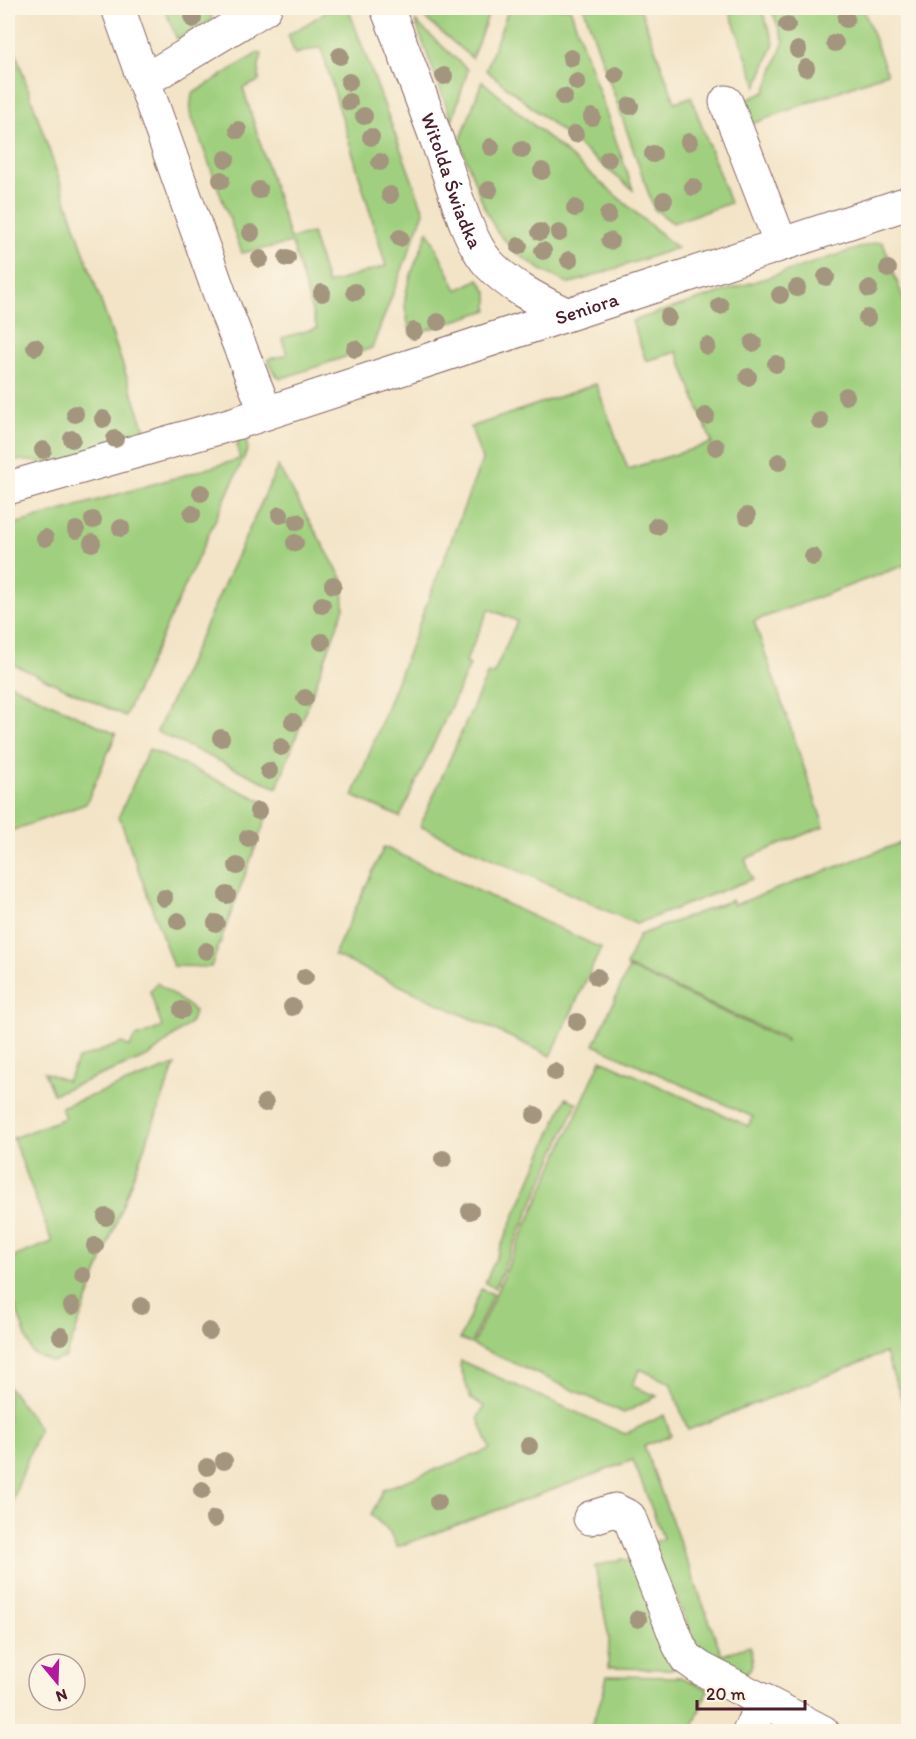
<svg xmlns="http://www.w3.org/2000/svg" width="916" height="1739" viewBox="0 0 916 1739" font-family="Itim,sans-serif">
	<rect width="100%" height="100%" fill="#fcf5e5"/>
	<filter id="ink" filterUnits="userSpaceOnUse"><feTurbulence type="fractalNoise" baseFrequency=".0167" numOctaves="2"/><feDisplacementMap in="SourceGraphic" scale="12" xChannelSelector="R" yChannelSelector="G"/><feConvolveMatrix kernelMatrix="1 2 1 2 8 2 1 2 1" color-interpolation-filters="sRGB"/></filter>
	<filter id="wash" filterUnits="userSpaceOnUse"><feTurbulence type="fractalNoise" baseFrequency=".008" numOctaves="4" result="noise"/><feDisplacementMap in="SourceGraphic" scale="24" xChannelSelector="R" yChannelSelector="G"/><feGaussianBlur stdDeviation="1.35" result="paint"/><feColorMatrix in="noise" values="0 0 0 0 0 0 0 0 0 0 0 0 0 0 0 0 0 1.4 0 .05"/><feComposite in="paint" operator="in"/></filter>
	<g filter="url(#wash)">
		<rect width="100%" height="100%" fill="#f3e4c7"/>
		<path fill="#a0d07f" stroke="#757855" stroke-width="1.5" d="M164,8H210L212,20L177,39Z
			M333,8H348L424,212L372,348L280,379L273,371L268,359L287,355L282,338L317,328L292,243L242,253L190,112L192,94L258,53L262,54L259,65V81L243,88L290,239L312,233L327,284L386,266L321,47L295,54L288,35Z
			M438,8H491L472,58L420,14Z
			M509,8H570L633,190L486,70Z
			M584,8H640L675,102L691,97L730,203L673,223L654,209Z
			M736,8H761L774,43L757,86L729,10Z
			M771,8H863L887,73L749,125L740,103L765,92L784,41Z
			M415,21L468,70L452,121Z
			M8,30L148,439L59,464L8,459Z
			M482,81L677,248L569,284L543,271L518,254L497,232L484,207L460,142Z
			M428,231L457,290L479,279L488,294V310L411,335C409,325 405,314 405,303C405,283 421,251 428,231Z
			M878,242L883,243L908,312V564L754,621L824,826L745,859L752,879L636,924L420,826L488,673L493,675L517,621L489,609L465,663L470,665L400,817L353,796L482,460L471,427L596,384L628,469L712,443L677,352L646,361L632,321Z
			M243,436L246,438L248,449L125,716L8,662V526L240,459L237,446L240,437Z
			M278,466L343,580L344,608L277,788L157,732Z
			M8,683L116,734L86,804L8,832Z
			M149,749L271,805L211,967L173,966L119,816Z
			M908,840V1416L885,1353L688,1430L670,1383L640,1369L632,1386L657,1396L624,1413L460,1339L481,1289L493,1294L472,1341L474,1342L601,1060L748,1126L753,1117L594,1045L629,968L786,1041L785,1038L626,966L639,935L732,900L734,905Z
			M384,847L601,948L551,1056L334,955Z
			M157,983L195,1011L190,1023L149,1056L53,1094L44,1072L67,1081L78,1059L122,1043L130,1047L134,1038L162,1027L150,992Z
			M175,1065L66,1357L52,1362L32,1353L8,1286V1259L52,1242L13,1138L65,1118L61,1107Z
			M566,1098L577,1103L495,1288L485,1283Z
			M461,1361L625,1434L664,1415L671,1436L644,1446L722,1655L749,1646C753,1658 756,1666 744,1675L701,1655L652,1544L663,1538L633,1460L397,1547L389,1531L371,1515L384,1489L490,1449L478,1418L484,1406L471,1399L460,1367Z
			M8,1386L39,1428L8,1513Z
			M623,1559L633,1564L675,1669L608,1668L609,1638L595,1566Z
			M607,1676L681,1677L708,1689L692,1729L698,1731L589,1732L603,1694Z"/>
	</g>
	<g filter="url(#ink)">
		<g fill="none" stroke-linecap="round" stroke-linejoin="round">
			<defs>
				<g id="minor">
					<path d="M118,8L224,306L266,413"/>
					<path id="s1" d="M387,8C406,56 424,105 442,154C453,185 467,240 489,264C511,287 538,300 565,314"/>
					<path d="M144,81L265,8"/>
					<path d="M726,102L781,244"/>
					<path id="s2" d="M8,488L236,423L908,203"/>
					<path d="M590,1518L615,1510L629,1517L679,1645L686,1658L700,1668L823,1732"/>
					<path d="M749,1732L763,1700"/>
				</g>
			</defs>
			<use href="#minor" stroke="#856462" stroke-width="35"/>
			<use href="#minor" stroke="#fff" stroke-width="33"/>
		</g>
		<g fill="#a4957f">
			<circle cx="193" cy="19" r="9"/>
			<circle cx="846" cy="19" r="9"/>
			<circle cx="787" cy="25" r="9"/>
			<circle cx="835" cy="43" r="9"/>
			<circle cx="798" cy="50" r="9"/>
			<circle cx="340" cy="56" r="9"/>
			<circle cx="571" cy="58" r="9"/>
			<circle cx="806" cy="68" r="9"/>
			<circle cx="616" cy="75" r="9"/>
			<circle cx="444" cy="76" r="9"/>
			<circle cx="349" cy="82" r="9"/>
			<circle cx="577" cy="82" r="9"/>
			<circle cx="564" cy="97" r="9"/>
			<circle cx="349" cy="102" r="9"/>
			<circle cx="630" cy="106" r="9"/>
			<circle cx="364" cy="116" r="9"/>
			<circle cx="592" cy="117" r="9"/>
			<circle cx="238" cy="130" r="9"/>
			<circle cx="575" cy="134" r="9"/>
			<circle cx="371" cy="137" r="9"/>
			<circle cx="689" cy="142" r="9"/>
			<circle cx="491" cy="147" r="9"/>
			<circle cx="522" cy="150" r="9"/>
			<circle cx="653" cy="154" r="9"/>
			<circle cx="226" cy="159" r="9"/>
			<circle cx="608" cy="159" r="9"/>
			<circle cx="380" cy="162" r="9"/>
			<circle cx="542" cy="171" r="9"/>
			<circle cx="221" cy="180" r="9"/>
			<circle cx="693" cy="187" r="9"/>
			<circle cx="259" cy="190" r="9"/>
			<circle cx="489" cy="190" r="9"/>
			<circle cx="390" cy="195" r="9"/>
			<circle cx="664" cy="200" r="9"/>
			<circle cx="575" cy="208" r="9"/>
			<circle cx="608" cy="215" r="9"/>
			<circle cx="540" cy="232" r="9"/>
			<circle cx="251" cy="233" r="9"/>
			<circle cx="559" cy="233" r="9"/>
			<circle cx="400" cy="238" r="9"/>
			<circle cx="610" cy="241" r="9"/>
			<circle cx="519" cy="246" r="9"/>
			<circle cx="543" cy="251" r="9"/>
			<circle cx="287" cy="258" r="9"/>
			<circle cx="260" cy="259" r="9"/>
			<circle cx="569" cy="260" r="9"/>
			<circle cx="888" cy="269" r="9"/>
			<circle cx="826" cy="277" r="9"/>
			<circle cx="797" cy="288" r="9"/>
			<circle cx="869" cy="289" r="9"/>
			<circle cx="355" cy="292" r="9"/>
			<circle cx="322" cy="293" r="9"/>
			<circle cx="780" cy="295" r="9"/>
			<circle cx="720" cy="306" r="9"/>
			<circle cx="668" cy="317" r="9"/>
			<circle cx="867" cy="318" r="9"/>
			<circle cx="438" cy="322" r="9"/>
			<circle cx="414" cy="331" r="9"/>
			<circle cx="753" cy="343" r="9"/>
			<circle cx="707" cy="346" r="9"/>
			<circle cx="35" cy="347" r="9"/>
			<circle cx="355" cy="349" r="9"/>
			<circle cx="776" cy="364" r="9"/>
			<circle cx="748" cy="377" r="9"/>
			<circle cx="846" cy="396" r="9"/>
			<circle cx="75" cy="414" r="9"/>
			<circle cx="706" cy="416" r="9"/>
			<circle cx="103" cy="419" r="9"/>
			<circle cx="820" cy="421" r="9"/>
			<circle cx="72" cy="439" r="9"/>
			<circle cx="115" cy="439" r="9"/>
			<circle cx="716" cy="447" r="9"/>
			<circle cx="43" cy="450" r="9"/>
			<circle cx="779" cy="462" r="9"/>
			<circle cx="201" cy="493" r="9"/>
			<circle cx="192" cy="514" r="9"/>
			<circle cx="280" cy="515" r="9"/>
			<circle cx="747" cy="516" r="9"/>
			<circle cx="93" cy="520" r="9"/>
			<circle cx="297" cy="522" r="9"/>
			<circle cx="657" cy="526" r="9"/>
			<circle cx="121" cy="528" r="9"/>
			<circle cx="76" cy="530" r="9"/>
			<circle cx="45" cy="538" r="9"/>
			<circle cx="92" cy="543" r="9"/>
			<circle cx="295" cy="543" r="9"/>
			<circle cx="813" cy="557" r="9"/>
			<circle cx="333" cy="585" r="9"/>
			<circle cx="322" cy="605" r="9"/>
			<circle cx="322" cy="642" r="9"/>
			<circle cx="305" cy="698" r="9"/>
			<circle cx="293" cy="722" r="9"/>
			<circle cx="221" cy="738" r="9"/>
			<circle cx="281" cy="747" r="9"/>
			<circle cx="269" cy="771" r="9"/>
			<circle cx="258" cy="811" r="9"/>
			<circle cx="248" cy="838" r="9"/>
			<circle cx="237" cy="866" r="9"/>
			<circle cx="227" cy="895" r="9"/>
			<circle cx="164" cy="898" r="9"/>
			<circle cx="178" cy="921" r="9"/>
			<circle cx="216" cy="923" r="9"/>
			<circle cx="206" cy="951" r="9"/>
			<circle cx="305" cy="977" r="9"/>
			<circle cx="597" cy="977" r="9"/>
			<circle cx="292" cy="1007" r="9"/>
			<circle cx="182" cy="1010" r="9"/>
			<circle cx="577" cy="1022" r="9"/>
			<circle cx="555" cy="1072" r="9"/>
			<circle cx="265" cy="1103" r="9"/>
			<circle cx="535" cy="1115" r="9"/>
			<circle cx="443" cy="1159" r="9"/>
			<circle cx="470" cy="1211" r="9"/>
			<circle cx="106" cy="1217" r="9"/>
			<circle cx="95" cy="1246" r="9"/>
			<circle cx="83" cy="1276" r="9"/>
			<circle cx="72" cy="1306" r="9"/>
			<circle cx="141" cy="1306" r="9"/>
			<circle cx="209" cy="1331" r="9"/>
			<circle cx="61" cy="1336" r="9"/>
			<circle cx="529" cy="1446" r="9"/>
			<circle cx="224" cy="1461" r="9"/>
			<circle cx="207" cy="1467" r="9"/>
			<circle cx="202" cy="1490" r="9"/>
			<circle cx="438" cy="1502" r="9"/>
			<circle cx="214" cy="1519" r="9"/>
			<circle cx="638" cy="1619" r="9"/>
		</g>
	</g>
	<g text-anchor="middle" dominant-baseline="central" stroke-width="6" stroke-linejoin="round" paint-order="stroke">
		<g font-size="20" fill="#4a1f2b" stroke="#fcf5e5">
			<text stroke="none"><textPath href="#s1" startOffset="184">Witolda Świadka</textPath></text>
			<text stroke="none"><textPath href="#s2" startOffset="606">Seniora</textPath></text>
		</g>
	</g>
	<rect width="916" height="1739" fill="none" stroke="#fcf5e5" stroke-width="30"/>
	<g transform="translate(57 1682) rotate(161)"><circle r="28" fill="#fcf5e5" stroke="#b59f9b" stroke-width="1.5"/>
	<path d="M0-4.5L10 22L0 15L-10 22Z" fill="#b5179e"/>
	<text y="-9" font-size="16" font-weight="bold" text-anchor="middle" fill="#4a1f2b">N</text>
	</g>
	<path d="M697 1700v9h108v-9" fill="none" stroke="#4a1f2b" stroke-width="3"/>
	<text x="706" y="1700" font-size="18" fill="#4a1f2b" stroke="#fcf5e5" stroke-width="4.5" paint-order="stroke">20 m</text>
</svg>
